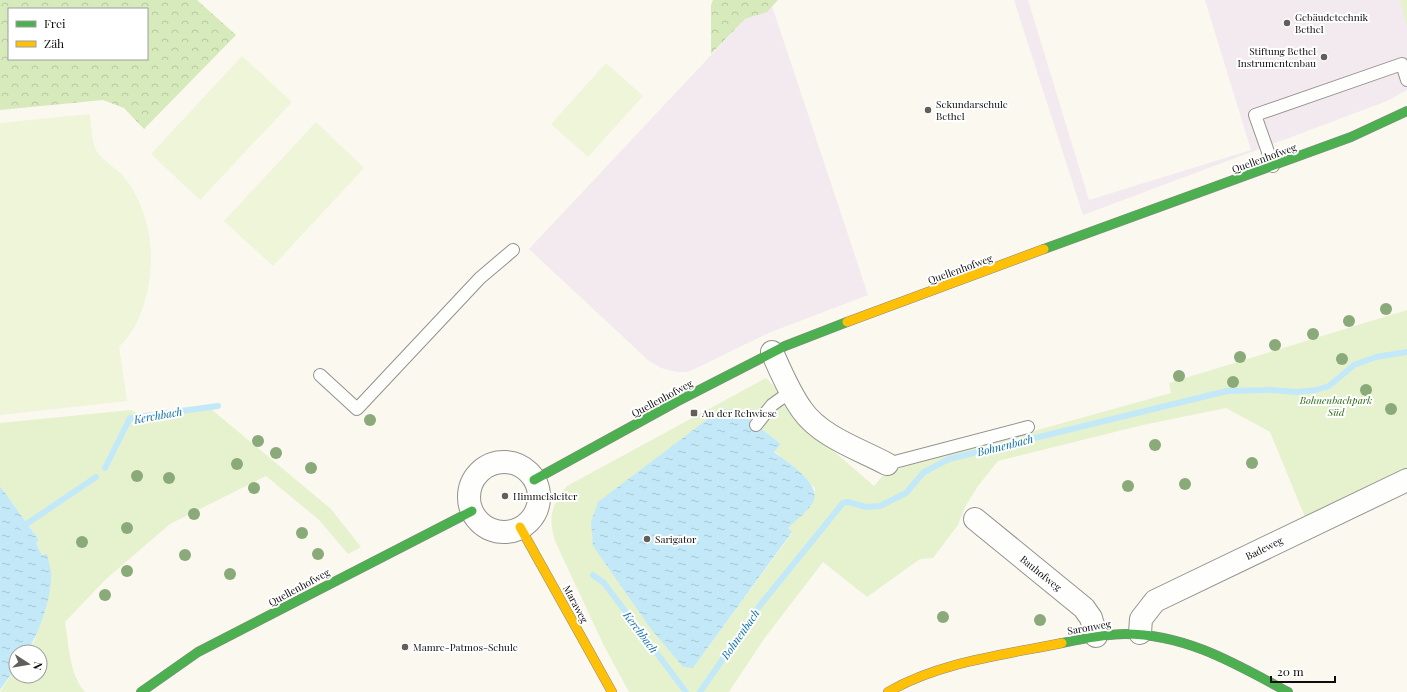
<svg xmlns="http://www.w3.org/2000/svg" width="1407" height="692" viewBox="0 0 1407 692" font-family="'Playfair Display',serif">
	<defs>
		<pattern id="forest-crowns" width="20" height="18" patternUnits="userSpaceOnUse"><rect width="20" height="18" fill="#d6eabb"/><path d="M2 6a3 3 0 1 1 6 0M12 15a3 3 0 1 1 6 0" fill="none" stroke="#b6c8a0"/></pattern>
		<pattern id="water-ripples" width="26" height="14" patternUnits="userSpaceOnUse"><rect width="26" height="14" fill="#c3e9f8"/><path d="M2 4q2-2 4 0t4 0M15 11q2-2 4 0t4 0" fill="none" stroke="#a6c7d3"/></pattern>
	</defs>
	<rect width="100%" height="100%" fill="#fbf8f0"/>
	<path fill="#f2eaee" d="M1014,0H1028L1089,200L1251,150L1205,0H1407V90L1387,101L1083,215Z
		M772,6L868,295L771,332L688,372H677L661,368L648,360L529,249L745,19L767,12Z"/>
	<path fill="url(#forest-crowns)" fill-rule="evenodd" d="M0,0H197L236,35L144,129L124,108L103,100L0,110ZM9,9H147V59H9Z
		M713,0H778L767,12L745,19L711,54V5Z"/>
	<path fill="#e6f2ce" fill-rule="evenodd" d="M1400,0H1407V27Z
		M1407,310V490L1305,517L1270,432L1226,408L1143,425L998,461L978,486L965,507L958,525L933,558L920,559L867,597L823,562L764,639L729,692H629L604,646L555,541C548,517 551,506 567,486L766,378L776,388L790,414L803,428L822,441L874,486L884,474L904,467L1171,393L1169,383ZM756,425L781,444L774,451L815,488C815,507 800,516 787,528L792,533L693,668Z
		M211,409L331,509L361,547L348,554L319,520L266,476L170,524L106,579L65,622C69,645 69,674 85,692H0L16,667V676H40V652H27L35,640L47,554L42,555L36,543L39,540L0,486V423L131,410L142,416Z"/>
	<path fill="#eff5d8" d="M242,56L292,102L200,200L151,154Z
		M606,63L643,96L588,157L551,124Z
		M90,114C91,123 92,143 96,150C101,160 121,171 128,182C157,225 158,282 134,328C130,335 124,341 119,347L127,401L0,415V123Z
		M316,122L364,168L273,266L224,221Z"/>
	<path fill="url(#water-ripples)" d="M721,409L737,410L781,444L774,452C787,462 825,485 812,504C806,513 795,521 788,528L792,532L693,668L683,667L651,629L593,546L591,522L598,502Z
		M0,486L39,540L36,543L42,555L47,554C48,560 50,566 51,572C53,594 39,634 27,652H16V667L0,690Z"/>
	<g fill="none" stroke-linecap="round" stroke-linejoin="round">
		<path stroke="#c3e9f8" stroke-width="6" d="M105,468L130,418L218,406
			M22,527L96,477
			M593,575L604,583L686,692
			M700,692L761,604L843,503L848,502L866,507L880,506L906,493L924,472L949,459L1227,391L1271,390L1297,392L1316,390L1329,386L1354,365L1376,357L1407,352"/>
		<defs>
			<path id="lane" d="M1273,166L1255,115L1402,64L1407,80
				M320,375L357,409L480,278L513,250
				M756,425L772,405L790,392
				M887,464L1028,427"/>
			<path id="street" d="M772,352C781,372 789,392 802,410C821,437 859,449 887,464
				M469 497a35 35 0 1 1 70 0a35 35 0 1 1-70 0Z
				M975,519L1084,608L1091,618L1096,636
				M1140,633L1141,619L1155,601L1407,480"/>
			<path id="fast" d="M1044,249L1351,137L1407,111
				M534,480L676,402L785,346L847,322
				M1062,643C1083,639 1104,634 1125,634C1186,634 1236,664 1288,692
				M141,692L198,652L472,511"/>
			<path id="slow" d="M847,322L1044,249
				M520,527L612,692
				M888,692C940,662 1003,655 1062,643"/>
		</defs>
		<use href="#lane" stroke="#94928f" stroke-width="14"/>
		<use href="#street" stroke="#94928f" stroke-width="24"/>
		<use href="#fast" stroke="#8a8985" stroke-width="10"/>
		<use href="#slow" stroke="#8a8985" stroke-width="10"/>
		<use href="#lane" stroke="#fefefd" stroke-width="12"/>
		<use href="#street" stroke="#fefefd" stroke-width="22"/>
		<use href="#fast" stroke="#4caf50" stroke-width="9"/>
		<use href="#slow" stroke="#ffc107" stroke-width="9"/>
	</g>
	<g fill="#8aaa79">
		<circle cx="1386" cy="309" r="6"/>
		<circle cx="1349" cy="321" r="6"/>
		<circle cx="1313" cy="334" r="6"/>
		<circle cx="1275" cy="345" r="6"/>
		<circle cx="1240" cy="357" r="6"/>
		<circle cx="1342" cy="359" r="6"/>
		<circle cx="1179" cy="376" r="6"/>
		<circle cx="1233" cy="382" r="6"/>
		<circle cx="1366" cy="390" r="6"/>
		<circle cx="1391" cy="409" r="6"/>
		<circle cx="370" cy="420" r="6"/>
		<circle cx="258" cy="441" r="6"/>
		<circle cx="1155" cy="445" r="6"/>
		<circle cx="276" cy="453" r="6"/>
		<circle cx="1252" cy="463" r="6"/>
		<circle cx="237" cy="464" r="6"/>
		<circle cx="311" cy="468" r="6"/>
		<circle cx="137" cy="476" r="6"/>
		<circle cx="169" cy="478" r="6"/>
		<circle cx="1185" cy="484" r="6"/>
		<circle cx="1128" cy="486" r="6"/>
		<circle cx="254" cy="488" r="6"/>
		<circle cx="194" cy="514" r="6"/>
		<circle cx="127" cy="528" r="6"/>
		<circle cx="302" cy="533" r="6"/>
		<circle cx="82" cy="542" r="6"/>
		<circle cx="318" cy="554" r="6"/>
		<circle cx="185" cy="555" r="6"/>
		<circle cx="127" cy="571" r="6"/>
		<circle cx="230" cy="574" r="6"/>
		<circle cx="105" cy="595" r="6"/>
		<circle cx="943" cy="617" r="6"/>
		<circle cx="1040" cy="620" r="6"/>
	</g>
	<g fill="#605f5c" stroke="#fff" stroke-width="1.5">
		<circle cx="1287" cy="23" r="4"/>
		<circle cx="1324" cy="57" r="4"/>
		<circle cx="928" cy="110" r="4"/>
		<rect x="690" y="409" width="8" height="8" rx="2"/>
		<circle cx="505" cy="496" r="4"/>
		<circle cx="647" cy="539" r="4"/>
		<circle cx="405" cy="647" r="4"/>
	</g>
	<g text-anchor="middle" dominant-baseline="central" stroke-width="4" stroke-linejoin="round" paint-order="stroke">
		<g font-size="10" fill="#0c0c0c" stroke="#fff" text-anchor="start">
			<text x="1295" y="17">Gebäudetechnik<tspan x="1295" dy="12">Bethel</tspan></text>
			<text x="1316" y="51" text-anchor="end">Stiftung Bethel<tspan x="1316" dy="12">Instrumentenbau</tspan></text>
			<text x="936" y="104">Sekundarschule<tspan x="936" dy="12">Bethel</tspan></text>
			<text x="702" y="413">An der Rehwiese</text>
			<text x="513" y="496">Himmelsleiter</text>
			<text x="655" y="539">Sarigator</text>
			<text x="413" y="647">Mamre-Patmos-Schule</text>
		</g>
		<g font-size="10" fill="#0c0c0c" stroke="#fff">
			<text transform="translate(1264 158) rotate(-20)">Quellenhofweg</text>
			<text transform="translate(960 269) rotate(-20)">Quellenhofweg</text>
			<text transform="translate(662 398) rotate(-28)">Quellenhofweg</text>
			<text transform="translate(1264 548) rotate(-26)">Badeweg</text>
			<text transform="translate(1041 573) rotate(39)">Bauhofweg</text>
			<text transform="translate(299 587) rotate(-28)">Quellenhofweg</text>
			<text transform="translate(576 604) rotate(62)">Maraweg</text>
			<text transform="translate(1089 627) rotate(-10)">Saronweg</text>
		</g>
		<g font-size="10" font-style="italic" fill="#2d6a17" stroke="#fff">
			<text x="1336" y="400">Bohnenbachpark<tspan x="1336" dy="12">Süd</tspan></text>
		</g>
		<g font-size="11" font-style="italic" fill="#0b6da9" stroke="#fff">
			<text transform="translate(158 415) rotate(-10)">Kerchbach</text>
			<text transform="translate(1005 445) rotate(-14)">Bohnenbach</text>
			<text transform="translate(641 632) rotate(53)">Kerchbach</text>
			<text transform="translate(740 634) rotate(-55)">Bohnenbach</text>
		</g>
	</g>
	<rect x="8" y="8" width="140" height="52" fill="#ffffff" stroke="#9e9e9e"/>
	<rect x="16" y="21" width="20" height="6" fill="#4caf50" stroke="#9e9e9e"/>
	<text x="44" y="28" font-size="12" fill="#0c0c0c">Frei</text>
	<rect x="16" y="41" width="20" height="6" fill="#ffc107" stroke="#9e9e9e"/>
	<text x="44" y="48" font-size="12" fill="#0c0c0c">Zäh</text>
	<g transform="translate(28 664) rotate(102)"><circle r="19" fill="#ffffff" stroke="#9e9e9e"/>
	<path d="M0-3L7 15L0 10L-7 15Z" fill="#605f5c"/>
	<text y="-6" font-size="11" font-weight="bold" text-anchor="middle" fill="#0c0c0c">N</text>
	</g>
	<path d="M1271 676v6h64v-6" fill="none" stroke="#0c0c0c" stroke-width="2"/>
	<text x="1277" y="676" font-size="12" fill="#0c0c0c" stroke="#ffffff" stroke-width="3" paint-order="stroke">20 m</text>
</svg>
